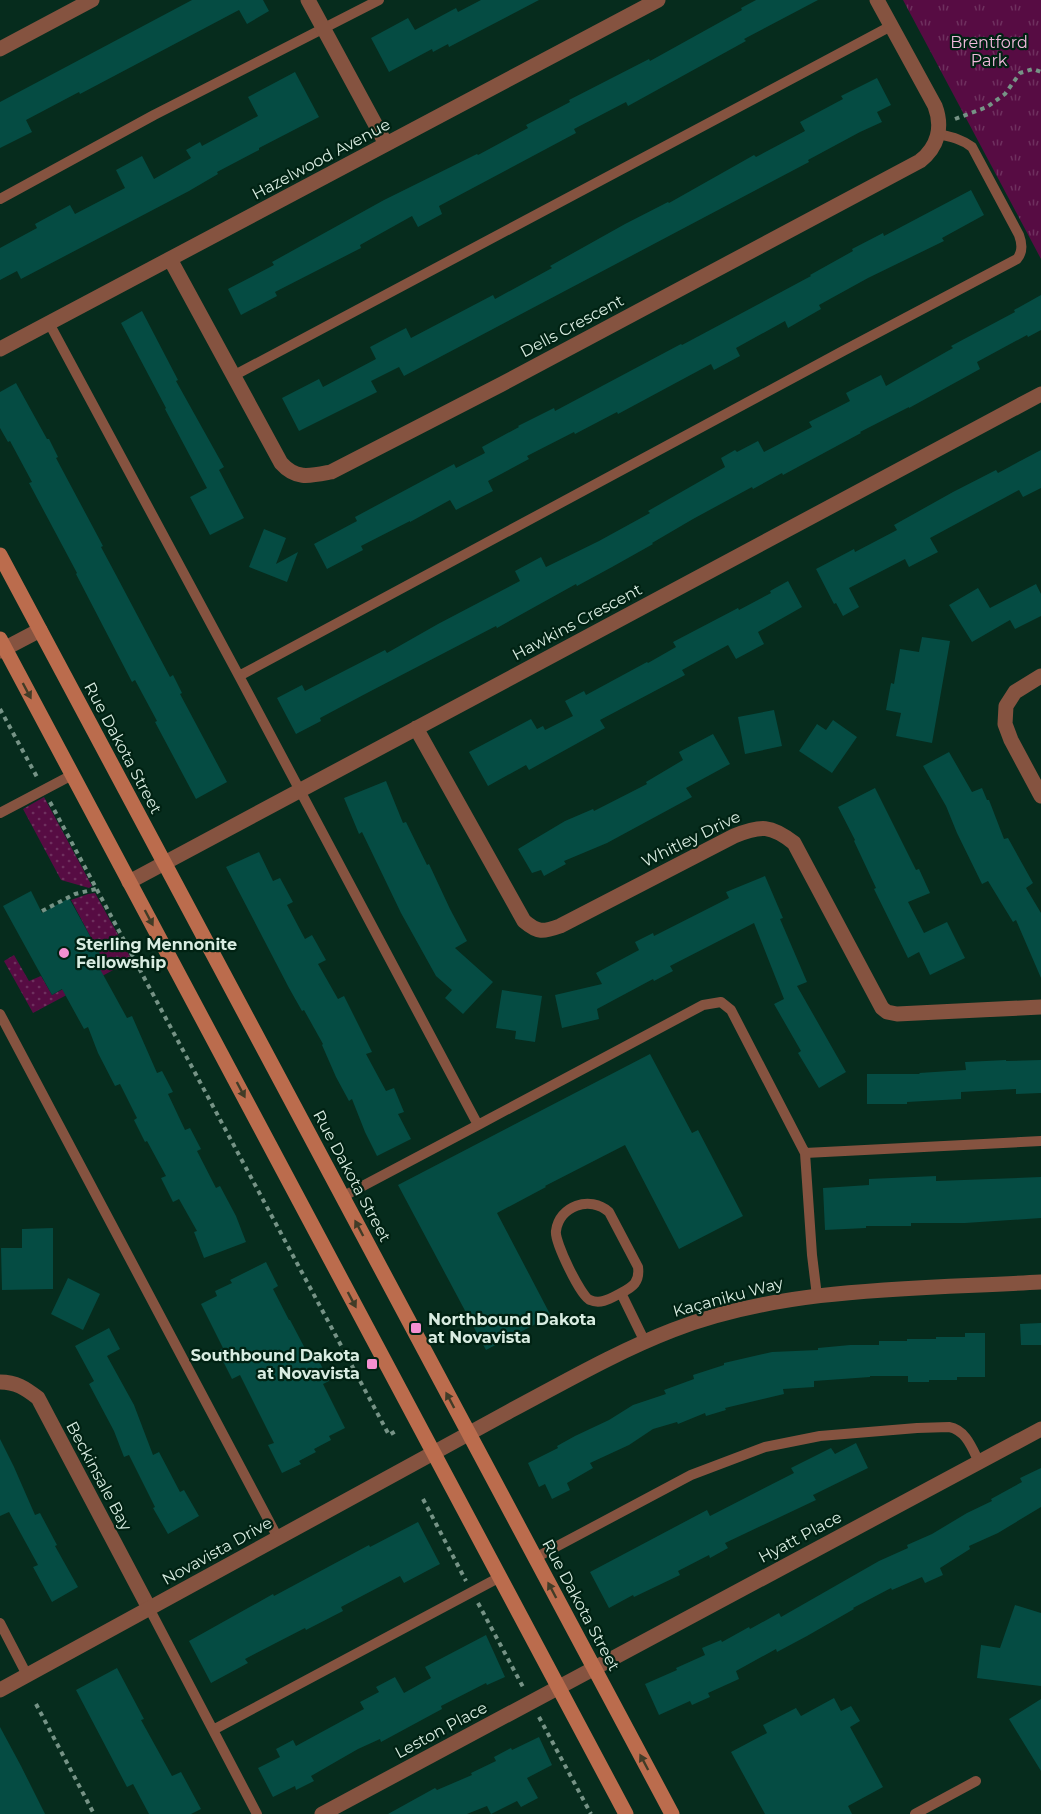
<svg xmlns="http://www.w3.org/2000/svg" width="1041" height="1814" viewBox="0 0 1041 1814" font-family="Montserrat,sans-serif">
	<defs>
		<pattern id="grass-dots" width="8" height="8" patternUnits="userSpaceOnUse" patternTransform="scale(1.5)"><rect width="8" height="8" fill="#570c43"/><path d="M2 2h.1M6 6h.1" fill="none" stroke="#6e305e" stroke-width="1.8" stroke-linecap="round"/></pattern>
		<pattern id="park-tufts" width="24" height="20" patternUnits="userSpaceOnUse" patternTransform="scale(1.5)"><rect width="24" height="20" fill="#570c43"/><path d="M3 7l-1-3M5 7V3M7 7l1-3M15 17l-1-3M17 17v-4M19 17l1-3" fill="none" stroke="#6e305e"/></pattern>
	</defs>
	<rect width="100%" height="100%" fill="#062c1d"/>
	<path fill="url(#grass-dots)" d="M44,797L92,886L89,888L61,880L23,809Z
		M95,893L132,960L33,1013L4,961L14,955L29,981L41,976L52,995L106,966L71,900L88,894Z"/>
	<path fill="url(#park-tufts)" d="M903,0H1041V259Z"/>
	<path fill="#054c43" d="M192,0H263L269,11L247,24L239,10L80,94L79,92L26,120L32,132L0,148V102Z
		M481,0H539L449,47L448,44L433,52L432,49L389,72L371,38L408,18L415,30L456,8L458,12Z
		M756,0H818L744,39L746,41L628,106L626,102L574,129L576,133L439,206L442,214L418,227L412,216L360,245L361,248L275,292L277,296L241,315L228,289L274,265L272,262L384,200L477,154L478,155L528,128L526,125L570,102L569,100L649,59L650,61L742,10L741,8Z
		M295,72L319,117L259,148V150L217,172L218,174L189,191L21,279L17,271L0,280V248L37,228L35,224L70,205L75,214L125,188L116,170L142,156L154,179L191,158L186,150L200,142L202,146L258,116L248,97Z
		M877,78L891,105L877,112L882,122L860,132L808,160L809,162L404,376L399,367L371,381L377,392L299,431L282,398L319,379L323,387L376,359L370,347L406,328L411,338L493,295L495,299L552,268L550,266L625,224L668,202L669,203L754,155L756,157L805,131L800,122L843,99L841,96Z
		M971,190L984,215L942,238L944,241L868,278L819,305L821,309L788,328L785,321L736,348L740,356L714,370L711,364L618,414L617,412L575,434L574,432L527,456L529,459L488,481L493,491L456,510L450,500L410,522V521L361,546L363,550L327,569L314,544L357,521L355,517L454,464L456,468L485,453L482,447L519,427L518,426L554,408L555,411L681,344L682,345L811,276L810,275L853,251L852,249L883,233L884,236Z
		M1041,295V330L1028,337L1027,335L977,362L980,369L909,408V407L860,432L861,433L783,475L782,473L753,489L752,487L693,519L652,543L653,544L612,567L577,586L576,584L497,628L496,626L367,693L320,718L321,721L296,734L277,698L302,685L305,691L385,650L387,653L438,624L520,581L515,571L541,557L546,567L599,541L650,513L648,511L725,467L721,458L735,450L737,452L758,441L764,452L812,427L809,422L850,401L846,393L881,375L886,386L953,348L951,346L1015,312L1014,310Z
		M142,311L178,380L176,381L224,467L219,470L244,518L210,535L190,497L207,488L165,409L166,408L121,323Z
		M16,383L47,439H49L58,457L56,458L103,546L101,547L116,575L170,677L173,675L182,693L180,694L227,782L196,799L155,722L157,721L135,680L132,682L76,574L77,573L29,483L32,482L10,441L8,442L0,428V392Z
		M1041,450V488L1023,497L1019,490L930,538L938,552L909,567L905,559L849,588L859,607L843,616L836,603L834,604L816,569L854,549L855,552L897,530L894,525L953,492L996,470L998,473Z
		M264,529L286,538L276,564L298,552L287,582L249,567Z
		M788,581L802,607L758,632L764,644L736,659L728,645L682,670L685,675L600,720L605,728L529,770L526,765L488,786L469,752L531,719L537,729L543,726L545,730L573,716L565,701L584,691L586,695L647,662L648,663L676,647L673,642L738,608L739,610L771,593L770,591Z
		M1036,584L1041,594V616L1015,629L1010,620L972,642L949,605L978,588L990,608Z
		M922,637L950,641L932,743L896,736L901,713L886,710L891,683L894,684L900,649L919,652Z
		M774,710L782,746L745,754L738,717Z
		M833,720L857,737L832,773L799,751L817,724L826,730Z
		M713,734L730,764L686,788L692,797L607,843L564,861L566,864L544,876L541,870L532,873L518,849L565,821L593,809L594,811L647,784L646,782L683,760L679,752Z
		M949,752L972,792L982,788L987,800H989L1004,839L1008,838L1033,883L1026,888L1041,913V978L1016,920L1013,922L988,881L982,884L957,833L946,806L923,766Z
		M386,781L403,823L406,822L427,865L429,864L450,909L467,941L455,948L493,982L463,1014L445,998L452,990L436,976L401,913L362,832L359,834L344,798Z
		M875,788L916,870L919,869L930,893L908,902L924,933L947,922L965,958L930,975L919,952L908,958L874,889L876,888L854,841L855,840L838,807Z
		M259,852L273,881L280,878L293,902L287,905L305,939L312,935L326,960L318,964L338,999L344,996L372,1052L366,1054L386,1091L394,1088L404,1112L398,1114L411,1139L377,1156L365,1132L352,1099L349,1101L336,1077L322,1045L323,1044L304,1010L302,1011L289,988L226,867Z
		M765,876L783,918L780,919L807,982L797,986L846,1072L819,1088L798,1053L801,1051L774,1004L784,999L754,923L670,966L673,971L654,981L653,979L597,1009L599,1019L562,1028L555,995L602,984L596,973L639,950L635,942L653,933L654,936L729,898L726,892Z
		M31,891L42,913L69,898L106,965L100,969L127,1018L132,1016L157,1073L162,1071L173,1092L168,1094L185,1130L190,1128L201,1149L197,1151L216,1188L220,1186L236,1216L246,1242L204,1258L194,1232L197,1231L179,1199L173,1202L161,1178L166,1176L147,1141L145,1142L134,1120L137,1118L120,1084L115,1086L98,1053L88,1027L84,1029L62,989L52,995L3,906Z
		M502,990L542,996L535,1042L515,1039L516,1031L496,1028Z
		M650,1054L692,1133L698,1130L743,1216L679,1249L625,1145L545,1186L546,1187L497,1213L551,1316L486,1350L398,1185Z
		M1006,1060V1061L1041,1060V1093L1016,1094V1089L961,1092V1099L907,1102V1104H867V1074H920L919,1073L966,1070L965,1062Z
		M936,1176V1181L1041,1177V1218L965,1223H911V1226H866V1228L825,1230L823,1188L869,1185V1179Z
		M53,1228V1289L2,1290L1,1248H22V1229Z
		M266,1262L278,1286L273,1289L289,1320H290L309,1356L315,1353L329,1381L323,1384L345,1428L329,1436L331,1440L314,1449L316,1452L299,1461L301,1464L282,1473L268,1445L274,1443L240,1375L232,1379L218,1351L223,1348L201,1304L217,1296L215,1291L232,1283L230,1280Z
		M68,1278L100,1294L83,1330L51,1314Z
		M1041,1323V1345H1021L1020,1324Z
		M109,1328L120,1349L107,1356L134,1405L153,1455L159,1452L180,1492L184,1490L199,1516L168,1534L153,1508L155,1507L129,1455L124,1457L114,1431L89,1384L94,1381L75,1346Z
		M965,1333H985V1377H957V1380H929V1382H908V1376H870V1377L814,1381V1387L783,1389L784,1394L725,1408L726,1410L706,1416L705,1413L678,1424L677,1422L653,1429L629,1445L590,1463L593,1468L567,1483L570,1490L552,1499L545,1484L539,1487L528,1463L558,1448L557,1446L575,1436L609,1420L633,1405L666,1394L664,1390L694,1379L693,1375L724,1365V1363L772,1352L818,1350V1348L850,1345H879V1341H907V1339H936V1337H965Z
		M0,1439L14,1467L35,1515L40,1513L57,1545L55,1546L78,1587L52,1602L33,1567L38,1565L9,1512L0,1516Z
		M856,1443L868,1468L813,1495L816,1500L725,1543L728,1548L710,1558L709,1555L678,1571L680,1575L634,1597L633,1595L609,1608L590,1572L707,1510L710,1516L749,1496L794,1473L791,1468L831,1448L835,1454Z
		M1041,1468V1507L998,1533L969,1546L970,1549L940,1568L943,1575L925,1583L922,1577L892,1590L891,1588L853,1608L854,1609L807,1636L777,1652L776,1649L736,1671L739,1679L708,1693L710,1697L692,1705L690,1701L659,1715L645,1684L677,1670L676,1668L705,1655L702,1648L721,1640L722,1642L749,1627L750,1629L779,1613L781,1617L879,1561L908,1548L907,1545L932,1534L967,1513L992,1501L991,1499L1022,1482L1020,1478Z
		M418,1522L440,1564L404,1583L400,1576L341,1607L343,1611L306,1630L305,1628L245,1659L248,1663L211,1683L189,1641L273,1594L274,1596L369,1545L370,1547Z
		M1015,1605L1041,1613V1686L977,1678L981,1645L1000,1648Z
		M486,1635L505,1677L487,1685L486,1683L441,1706L442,1709L381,1742L380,1739L358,1749L311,1776L314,1781L296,1790L295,1786L273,1797L258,1768L280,1757L276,1749L293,1740L296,1746L364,1709L360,1702L379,1692L376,1687L395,1677L404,1693L431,1678L425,1667Z
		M117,1668L144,1719L141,1720L172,1776L181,1772L201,1809L191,1814H149L133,1784L127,1787L76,1690Z
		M834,1698L841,1711L851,1706L860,1721L850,1727L883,1787L848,1806L852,1814H765L731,1752L767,1733L763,1725L796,1708L801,1716Z
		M1041,1699V1771L1009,1719Z
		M0,1727L21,1766L45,1814H0Z
		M539,1737L552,1765L527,1778L538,1798L521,1807L517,1801L491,1814L487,1806L467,1814H388L435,1788L437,1790L472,1775L471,1773L496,1761L494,1757L511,1748L512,1750Z"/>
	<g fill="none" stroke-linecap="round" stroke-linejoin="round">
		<path stroke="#769386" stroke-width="4" stroke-dasharray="4.5 4.5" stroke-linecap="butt" d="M955,119L987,107L1005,94L1020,73L1033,69L1041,72
			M0,709L37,777
			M50,802L389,1435L396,1431
			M42,911L75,894L96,889
			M423,1499L466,1581
			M478,1603L523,1687
			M36,1704L94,1814
			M539,1717L591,1814"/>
		<path stroke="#855340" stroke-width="10" d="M0,199L154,115L379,0
			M49,323L239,676L843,351L1017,259C1023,252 1022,243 1019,235L972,147C962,139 951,137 938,134
			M233,376L891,26
			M239,676L478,1125L703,1005L721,1002L731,1010L805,1153L812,1255L817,1296
			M0,813L72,775
			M0,1014L278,1538
			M805,1153L1041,1141
			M342,1197L478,1125
			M621,1293C611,1298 601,1305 590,1300C581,1297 554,1241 556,1231C559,1206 590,1195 609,1212L638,1267C640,1282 633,1287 621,1293L645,1342
			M535,1558L691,1475L765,1447L820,1436L917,1428L949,1427C966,1430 972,1448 979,1462
			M149,1608L257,1814
			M0,1623L27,1675
			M213,1730L500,1577
			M915,1814L976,1781"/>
		<path stroke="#855340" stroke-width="15" d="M308,0L386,144
			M0,49L92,0
			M170,259L281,463C296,480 310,476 331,472L502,384L920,161C938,147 943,127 935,106L877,0
			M0,349L658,0
			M0,651L40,630
			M1041,676L1015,692L1006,706L1005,724L1011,740L1041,796
			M416,728L524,921C538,933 543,932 560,926L734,836C761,825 771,825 794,843L882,1008L887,1012L897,1014L1041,1007
			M129,882L1041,394
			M0,1382C16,1382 25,1388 38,1398L149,1608
			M322,1814L1041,1429"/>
		<path stroke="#855340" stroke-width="15" d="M0,1690L510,1411C563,1383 616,1352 673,1330C786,1286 920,1289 1041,1282"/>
		<path stroke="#bb6c4d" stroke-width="15" d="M0,555L672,1814
			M0,639L626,1814"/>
	</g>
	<defs><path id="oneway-solid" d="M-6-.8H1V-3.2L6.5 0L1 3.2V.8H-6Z" transform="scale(1.5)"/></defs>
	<g fill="#413c27">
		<use href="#oneway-solid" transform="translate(27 691) rotate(62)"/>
		<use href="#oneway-solid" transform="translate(149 918) rotate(62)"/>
		<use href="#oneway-solid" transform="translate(241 1090) rotate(62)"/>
		<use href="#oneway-solid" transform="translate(359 1228) rotate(-118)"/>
		<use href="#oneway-solid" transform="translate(352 1300) rotate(62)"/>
		<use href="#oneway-solid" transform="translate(450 1400) rotate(-118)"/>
		<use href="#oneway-solid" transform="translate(552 1590) rotate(-118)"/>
		<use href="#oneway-solid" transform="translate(644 1762) rotate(-118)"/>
	</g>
	<g fill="#f590d1" stroke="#002213" stroke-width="2">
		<circle cx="64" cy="953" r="6"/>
		<rect x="410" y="1322" width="12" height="12" rx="3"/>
		<rect x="366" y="1358" width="12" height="12" rx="3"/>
	</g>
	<g text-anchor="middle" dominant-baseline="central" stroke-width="4.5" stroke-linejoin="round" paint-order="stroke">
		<g font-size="16" fill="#f1badc" stroke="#002213">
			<text x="989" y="42">Brentford<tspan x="989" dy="18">Park</tspan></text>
		</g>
		<g font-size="16" fill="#d8ece1" stroke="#002213">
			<text transform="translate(321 159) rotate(-28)">Hazelwood Avenue</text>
			<text transform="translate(572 326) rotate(-28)">Dells Crescent</text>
			<text transform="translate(577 622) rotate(-28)">Hawkins Crescent</text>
			<text transform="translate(123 748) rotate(62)">Rue Dakota Street</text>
			<text transform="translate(691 839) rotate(-26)">Whitley Drive</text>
			<text transform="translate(352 1176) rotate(62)">Rue Dakota Street</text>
			<text transform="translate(728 1297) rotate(-15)">Kaçaniku Way</text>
			<text transform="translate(99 1476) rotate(62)">Beckinsale Bay</text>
			<text transform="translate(800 1537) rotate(-28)">Hyatt Place</text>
			<text transform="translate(217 1551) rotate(-29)">Novavista Drive</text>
			<text transform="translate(581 1605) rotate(62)">Rue Dakota Street</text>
			<text transform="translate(441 1730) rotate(-28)">Leston Place</text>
		</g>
		<g font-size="16" font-weight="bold" fill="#d8ece1" stroke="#002213" text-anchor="start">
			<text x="76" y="944">Sterling Mennonite<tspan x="76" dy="18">Fellowship</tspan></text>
			<text x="428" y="1319">Northbound Dakota<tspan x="428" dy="18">at Novavista</tspan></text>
			<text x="360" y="1355" text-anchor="end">Southbound Dakota<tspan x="360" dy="18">at Novavista</tspan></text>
		</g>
	</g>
</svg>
